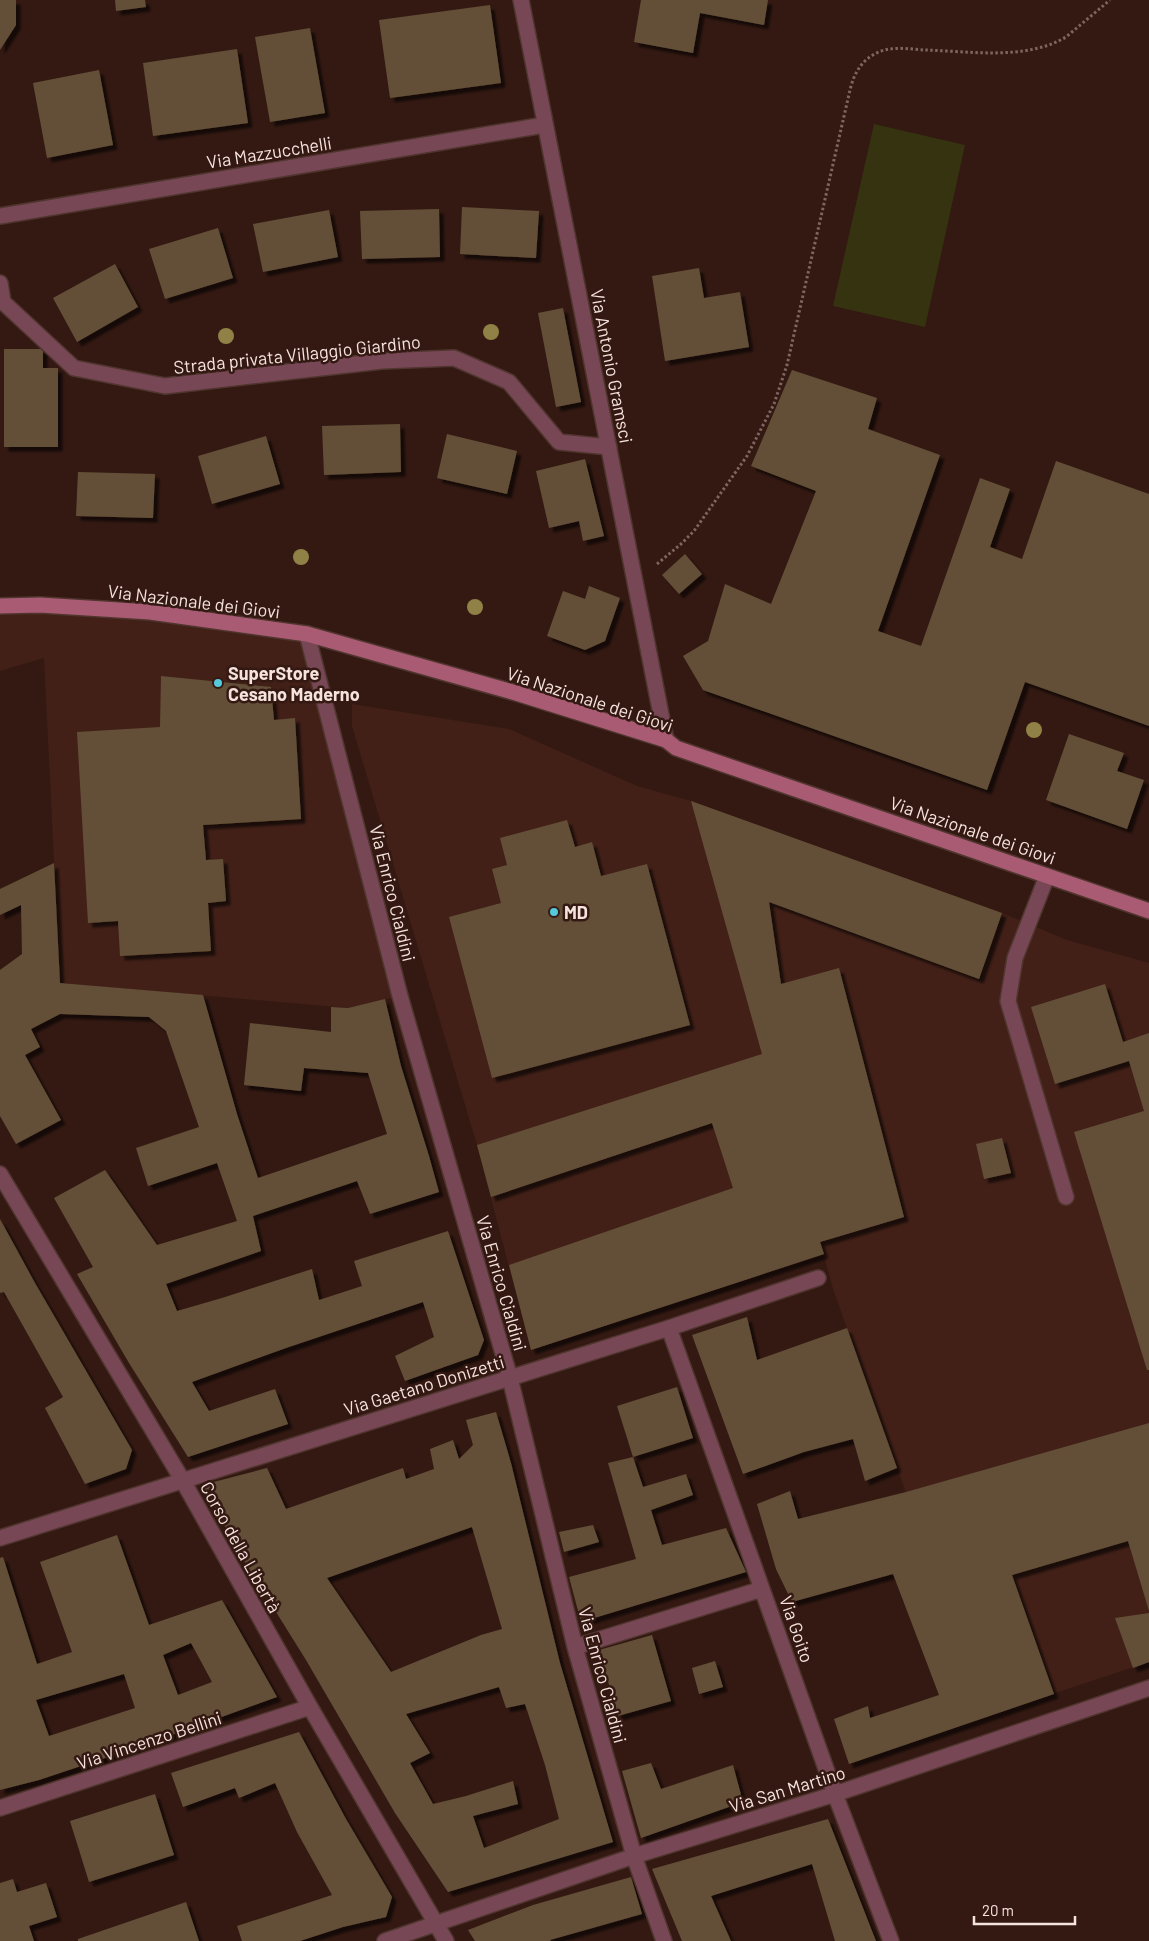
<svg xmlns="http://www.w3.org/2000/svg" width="1149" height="1941" viewBox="0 0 1149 1941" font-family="Barlow,sans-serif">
	<defs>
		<filter id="shadow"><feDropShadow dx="4.5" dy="4.5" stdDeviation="1" flood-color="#0009"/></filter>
	</defs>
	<rect width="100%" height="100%" fill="#341912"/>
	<path fill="#422017" d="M40,605L307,634L400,996L348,1008L60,983L44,658L0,671V606Z
		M352,704L509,729L637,786L691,801L1002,913L1067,940L1149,963V1662L986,1716L833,1289L824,1255L531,1350L477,1145L352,726Z"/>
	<path fill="#353310" d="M874,124L965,145L925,327L833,306Z"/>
	<path fill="#634f37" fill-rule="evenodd" filter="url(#shadow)" d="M0,0H16V25L0,50Z
		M115,0H145L146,7L116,11Z
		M641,0H768L764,25L700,13L693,53L634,42Z
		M490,5L501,83L390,98L379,20Z
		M310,28L325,113L270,122L255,37Z
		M237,49L248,123L153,136L143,63Z
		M99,70L113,145L47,158L33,83Z
		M462,207L539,211L536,258L460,254Z
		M439,209L440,257L362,259L360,211Z
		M329,210L338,257L263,272L253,224Z
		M218,228L233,278L165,299L149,249Z
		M115,264L138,307L77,342L53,298Z
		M699,268L704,298L740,292L749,347L665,361L652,276Z
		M563,308L581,402L556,407L538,313Z
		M4,349H43V368H58V447H4Z
		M792,370L877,398L868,429L940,455L878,631L921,646L980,478L1010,489L990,547L1022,559L1056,461L1149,494V726L1025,682L987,790L703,690L683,656L708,641L725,584L771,604L816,491L751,466Z
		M400,424L401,472L324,475L322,426Z
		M447,434L517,451L507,494L437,478Z
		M266,436L280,484L212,504L198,456Z
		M585,459L604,536L583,541L579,521L549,528L536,471Z
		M78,472L155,474L153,518L76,516Z
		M685,554L702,574L679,594L662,575Z
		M589,586L620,598L605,641L585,650L547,636L563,591L585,599Z
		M161,676L271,687L274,720L295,718L301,819L203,825L206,860L223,859L226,901L208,903L211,951L120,956L118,921L88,923L77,732L160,727Z
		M1069,734L1124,753L1117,771L1144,780L1127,829L1046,800Z
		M691,801L1002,913L979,979L769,902L781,984L839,968L904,1217L820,1242L824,1254L531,1350L509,1265L733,1188L712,1123L491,1197L477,1145L762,1054Z
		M567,820L575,847L592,842L601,876L647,864L690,1025L492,1078L449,917L501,903L492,869L507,865L500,838Z
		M54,863L60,983L203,995L237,1114L258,1178L387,1134L368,1073L304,1068L301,1091L244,1085L250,1023L331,1032V1007L348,1008L385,999L401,1066L429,1156L439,1192L370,1214L357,1181L253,1216L261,1251L166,1284L177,1311L222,1298L312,1269L319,1300L362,1286L354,1261L448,1231L484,1340L478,1355L405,1381L395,1356L434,1337L423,1302L286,1348L192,1382L209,1411L275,1389L288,1424L188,1457L129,1363L77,1274L93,1267L54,1198L105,1170L157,1245L237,1221L217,1163L148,1186L136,1148L199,1127L166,1031L149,1017L60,1014L31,1029L40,1047L25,1055L61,1120L16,1144L0,1116V970L22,954L21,905L0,915V889Z
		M1105,984L1123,1042L1149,1033V1370H1147L1074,1132L1144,1111L1129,1061L1055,1084L1031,1007Z
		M1002,1138L1011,1173L984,1179L976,1144Z
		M0,1219L35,1283L132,1450L126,1469L85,1484L45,1408L63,1397L4,1292L0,1293Z
		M747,1317L757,1360L847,1328L897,1468L865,1481L853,1439L804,1452L743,1474L692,1335Z
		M677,1387L693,1438L633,1457L617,1406Z
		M496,1412L511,1463L560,1663L613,1842L448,1892L395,1813L306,1660L243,1559L202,1485L267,1468L286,1509L403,1468L406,1479L434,1469L430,1449L453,1440L459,1459L473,1445L466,1420ZM472,1527L502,1629L481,1635L391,1672L327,1578ZM499,1687L506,1708L525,1704L545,1765L559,1819L484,1848L473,1816L518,1804L513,1781L466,1796L433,1804L410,1763L430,1753L406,1714Z
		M1149,1423V1611L1128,1541L1012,1575L1054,1694L849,1764L834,1719L868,1706L870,1718L939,1695L893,1574L792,1602L776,1569L757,1504L790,1491L798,1519L906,1492Z
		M633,1457L643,1487L686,1474L693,1495L651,1510L662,1545L726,1528L746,1572L581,1622L569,1577L636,1559L608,1463Z
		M593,1525L599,1542L564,1552L559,1532Z
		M117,1535L149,1625L222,1600L277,1697L147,1744L39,1780L0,1790V1558L3,1557L37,1664L72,1652L40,1562ZM191,1643L212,1682L178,1695L163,1655ZM124,1674L135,1708L49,1736L36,1700Z
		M1149,1613V1662L1133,1668L1115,1618Z
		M652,1635L671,1701L618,1716L599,1650Z
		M715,1661L723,1687L699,1694L692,1668Z
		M299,1732L346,1819L392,1897L386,1917L343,1927L300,1941H242L237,1926L332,1895L297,1832L275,1783L239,1798L235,1788L183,1807L171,1773Z
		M651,1763L661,1789L733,1765L743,1802L641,1838L622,1771Z
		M155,1794L174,1855L89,1882L70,1821Z
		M828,1819L876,1941H835L812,1864L711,1896L731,1941H682L652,1869Z
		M631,1877L642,1914L550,1940L551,1941H475L468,1930L533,1905Z
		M13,1879L17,1892L46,1883L57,1917L29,1926L34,1941H0V1883Z
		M186,1902L199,1941H78V1939Z"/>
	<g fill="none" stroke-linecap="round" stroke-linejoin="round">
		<defs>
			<path id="lane" d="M1047,876L1015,958L1008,1001L1066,1197"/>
			<path id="street" d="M521,0L666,740
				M0,216L544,125
				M0,283L3,302L74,368L165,386L382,361L454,358L509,382L559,442L609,447
				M307,634L400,996L510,1378L575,1647L634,1856L664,1941
				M0,1174L183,1481L310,1707L446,1941
				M669,1328L835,1794L891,1941
				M0,1538L669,1328L818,1278
				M575,1647L762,1589
				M0,1808L310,1707
				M385,1941L634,1856L835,1794L1149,1688"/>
			<path id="secondary" d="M0,606L40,605L150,612L307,634L516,693L666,740L676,748L1149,911"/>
		</defs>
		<use href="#lane" stroke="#4f352e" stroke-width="18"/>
		<use href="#street" stroke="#4f352e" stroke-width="18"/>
		<use href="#secondary" stroke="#4f352e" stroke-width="18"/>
		<path stroke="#7e6660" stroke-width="3" stroke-dasharray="2.5 2.5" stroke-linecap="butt" d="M657,564L681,544L694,531L747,456L774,404L787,365L850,90C854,73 862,59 879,52C892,46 910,49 924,50C970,51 1025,61 1066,37L1110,0"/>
		<use href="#lane" stroke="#784756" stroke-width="15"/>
		<use href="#street" stroke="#784756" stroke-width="15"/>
		<use href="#secondary" stroke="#a85b73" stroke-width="15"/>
	</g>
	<g fill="#908146">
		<circle cx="491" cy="332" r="8"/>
		<circle cx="226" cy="336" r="8"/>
		<circle cx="301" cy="557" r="8"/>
		<circle cx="475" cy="607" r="8"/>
		<circle cx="1034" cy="730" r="8"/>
	</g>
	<g fill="#54cadd" stroke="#341912" stroke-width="2">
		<circle cx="218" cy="683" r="5"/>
		<circle cx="554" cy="912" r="5"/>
	</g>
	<g text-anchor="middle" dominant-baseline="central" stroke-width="5" stroke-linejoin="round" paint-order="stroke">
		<g font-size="18" fill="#f6e3dd" stroke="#341912">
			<text transform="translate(269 152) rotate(-9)">Via Mazzucchelli</text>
			<text transform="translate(297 354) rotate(-6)">Strada privata Villaggio Giardino</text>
			<text transform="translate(612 366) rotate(79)">Via Antonio Gramsci</text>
			<text transform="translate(194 601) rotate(7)">Via Nazionale dei Giovi</text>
			<text transform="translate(590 699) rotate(18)">Via Nazionale dei Giovi</text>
			<text transform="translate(973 830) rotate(19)">Via Nazionale dei Giovi</text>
			<text transform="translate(393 893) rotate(76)">Via Enrico Cialdini</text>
			<text transform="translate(502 1283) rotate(74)">Via Enrico Cialdini</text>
			<text transform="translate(424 1385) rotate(-17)">Via Gaetano Donizetti</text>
			<text transform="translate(241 1547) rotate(61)">Corso della Libertà</text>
			<text transform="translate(797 1629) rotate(71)">Via Goito</text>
			<text transform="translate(603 1675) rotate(75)">Via Enrico Cialdini</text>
			<text transform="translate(149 1740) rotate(-18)">Via Vincenzo Bellini</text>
			<text transform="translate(787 1789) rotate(-17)">Via San Martino</text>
		</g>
		<g font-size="18" font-weight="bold" fill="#f6e3dd" stroke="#341912" text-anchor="start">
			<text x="228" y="673">SuperStore<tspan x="228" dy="21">Cesano Maderno</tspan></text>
			<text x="564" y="912">MD</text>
		</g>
	</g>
	<path d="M974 1916v8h101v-8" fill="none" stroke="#f6e3dd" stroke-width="2.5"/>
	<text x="982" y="1916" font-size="15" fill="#f6e3dd" stroke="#341912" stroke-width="4" paint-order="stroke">20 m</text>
</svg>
